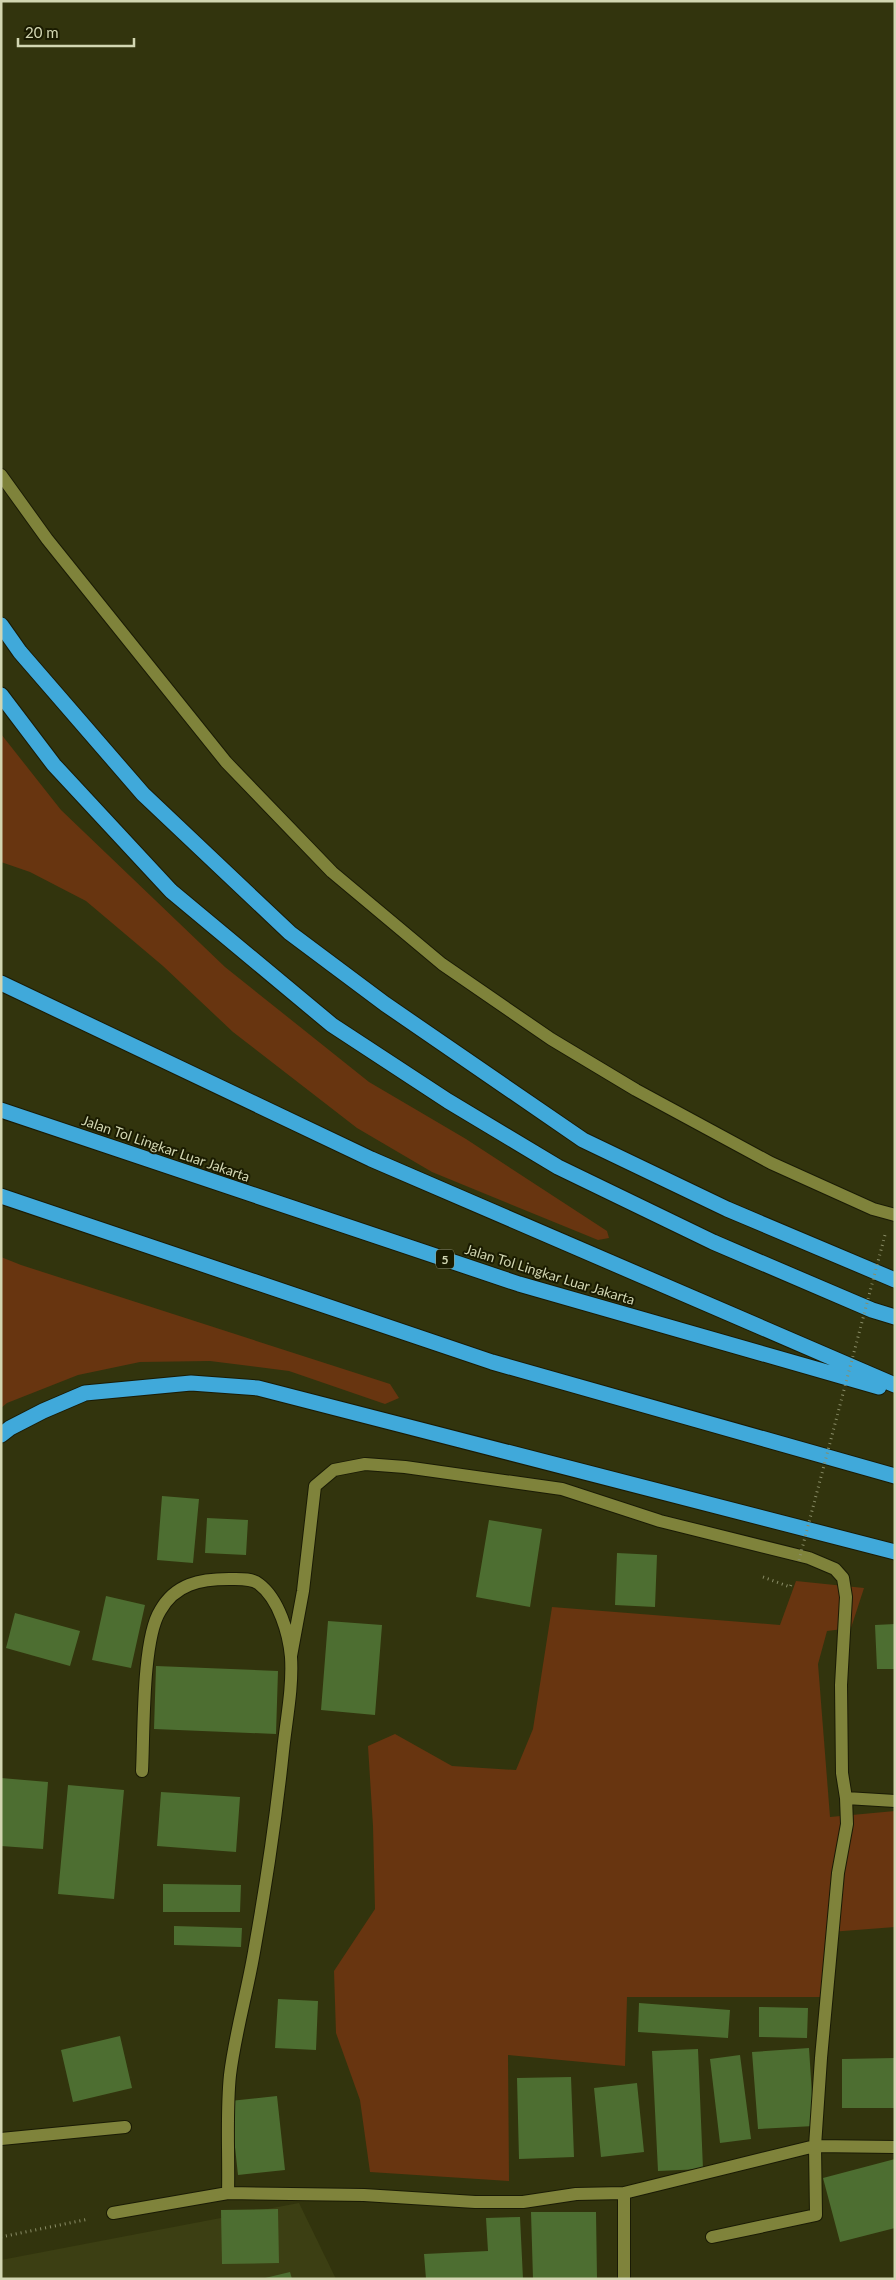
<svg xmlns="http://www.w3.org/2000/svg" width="896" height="2280" viewBox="0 0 896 2280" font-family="Lato,sans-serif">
	<rect width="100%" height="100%" fill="#32340d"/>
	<path fill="#3c3f13" d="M299,2203L336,2279H1V2260Z"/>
	<path fill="#683510" d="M1,734L61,810L225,967L369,1082L466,1139L607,1231L609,1238L598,1240L432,1172L357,1128L233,1032L163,966L86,901L30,872L1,862Z
		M1,1257L21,1265L390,1384L399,1398L385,1404L289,1371L210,1361L140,1362L78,1375L7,1403L1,1408Z
		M796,1581L864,1588L851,1628L827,1631L818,1664L830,1817L895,1811V1927L830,1932L829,1997H627L625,2066L508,2055L509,2181L370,2172L360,2100L336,2033L334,1971L375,1909L373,1826L368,1746L395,1734L452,1766L516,1770L533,1729L552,1607L780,1625Z"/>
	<path fill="#4d6e31" d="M162,1496L199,1499L193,1563L157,1560Z
		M207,1518L248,1520L246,1555L205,1553Z
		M489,1520L542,1529L530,1607L476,1597Z
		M617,1553L657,1555L655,1607L615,1605Z
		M106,1596L145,1605L131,1668L92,1660Z
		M15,1613L80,1631L70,1666L6,1648Z
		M328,1621L382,1625L375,1715L321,1710Z
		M895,1624V1669H877L875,1625Z
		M156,1666L278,1671L276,1734L154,1729Z
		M1,1778L48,1782L43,1849L1,1846Z
		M68,1785L124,1790L114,1899L58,1894Z
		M161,1792L240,1797L236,1852L157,1846Z
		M163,1884L241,1885L240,1912H163Z
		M174,1926L242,1928L241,1947L174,1945Z
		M278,1999L318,2001L316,2050L275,2048Z
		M639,2003L730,2010L728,2038L638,2032Z
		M759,2007L808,2008L807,2038L759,2037Z
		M120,2036L132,2088L73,2102L61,2050Z
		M809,2048L814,2126L758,2129L752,2052Z
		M698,2049L703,2169L658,2171L652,2051Z
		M740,2055L751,2139L720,2143L710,2059Z
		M895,2058V2108H842V2059Z
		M571,2077L574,2157L519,2159L517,2078Z
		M637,2083L644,2152L601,2157L594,2088Z
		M277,2096L285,2170L238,2175L230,2101Z
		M895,2159V2228L840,2242L823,2178Z
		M278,2209L279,2263L222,2264L221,2210Z
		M531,2212H596L597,2279H533Z
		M520,2217L523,2279H426L424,2254L488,2251L486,2218Z
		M290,2272L292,2279H265V2278Z"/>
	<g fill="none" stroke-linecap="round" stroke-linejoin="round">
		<defs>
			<path id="minor" d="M1,475L47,539L226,762L332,872L442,964L551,1039L636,1090L771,1163L873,1209L895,1215
				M291,1656L303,1591L315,1486L334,1470L365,1464L405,1467L562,1489L660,1521L809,1558L835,1569L843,1578L846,1597L841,1685L842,1773L846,1798
				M142,1771C144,1733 142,1640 160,1611C175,1584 200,1579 229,1579C239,1579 252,1578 259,1584C279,1599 289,1634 291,1657C293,1688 286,1721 283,1751C276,1818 266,1885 254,1952C247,1993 235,2034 230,2075C226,2114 229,2154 228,2193
				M1,2139L125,2127
				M113,2213L228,2193L364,2195L475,2202H523L576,2194L624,2193L815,2146L895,2147
				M712,2237L816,2215L815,2146L821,2058L838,1873L847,1824L846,1798L895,1801
				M624,2279V2193"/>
			<path id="highway" d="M1,625L20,652L143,794L290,933L385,1004L583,1140L727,1209L895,1280
				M1,695L54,765L171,891L332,1025L448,1101L558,1167L713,1242L872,1310L895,1317
				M1,983L371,1159L895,1385
				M1,1110L519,1284L879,1387
				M1,1196L492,1362L895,1476
				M1,1435L10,1428L43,1411L85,1393L191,1383L258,1388L895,1552"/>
		</defs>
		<use href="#minor" stroke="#1a1b05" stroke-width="14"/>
		<use href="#highway" stroke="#1a1b05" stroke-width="17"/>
		<path stroke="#8a8d67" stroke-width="3" stroke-dasharray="1 4" stroke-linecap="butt" d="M763,1577L790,1587L792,1582
			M1,2237L89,2219"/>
		<use href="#minor" stroke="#7f833b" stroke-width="12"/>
		<use href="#highway" stroke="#40a9da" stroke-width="15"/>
		<path stroke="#8a8d67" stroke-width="3" stroke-dasharray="1 4" stroke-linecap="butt" d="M799,1560L885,1235"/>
	</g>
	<g text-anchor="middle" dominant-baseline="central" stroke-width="4" stroke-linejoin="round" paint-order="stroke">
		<rect fill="#1a1b00" stroke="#9b9e7d" stroke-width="1" x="436" y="1249.5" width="18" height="19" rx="4"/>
		<g font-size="12" font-weight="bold" fill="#d2d6b2">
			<text x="445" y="1259">5</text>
		</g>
		<g font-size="14" fill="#d2d6b2" stroke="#1a1b00">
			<text transform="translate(166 1148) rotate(19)">Jalan Tol Lingkar Luar Jakarta</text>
			<text transform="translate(550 1274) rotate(17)">Jalan Tol Lingkar Luar Jakarta</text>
		</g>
	</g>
	<rect width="896" height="2280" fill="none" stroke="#d2d6b2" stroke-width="5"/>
	<path d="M18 38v8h116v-8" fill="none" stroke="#d2d6b2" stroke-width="2.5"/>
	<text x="25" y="38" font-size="15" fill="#d2d6b2" stroke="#1a1b00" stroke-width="4" paint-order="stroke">20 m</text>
</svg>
